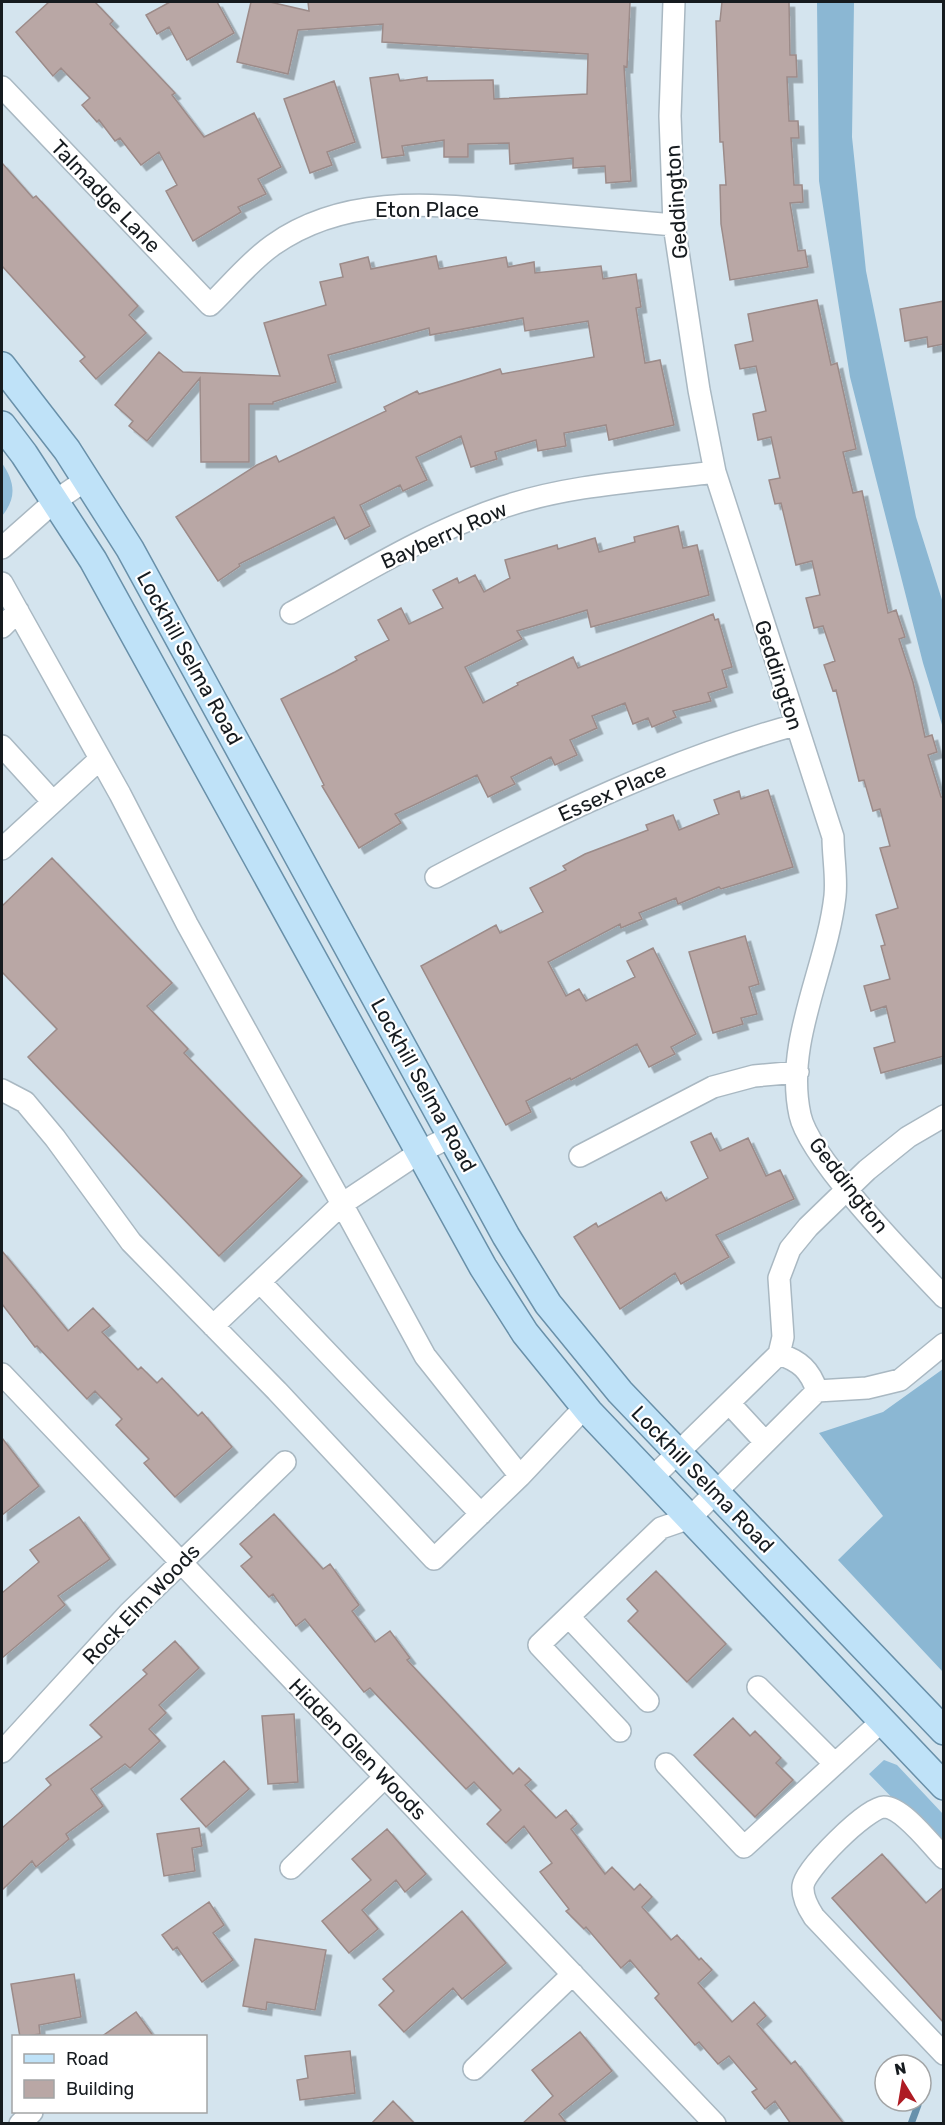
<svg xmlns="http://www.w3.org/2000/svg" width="945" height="2125" viewBox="0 0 945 2125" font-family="Rubik,sans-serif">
	<defs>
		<filter id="shadow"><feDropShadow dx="5.5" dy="5.5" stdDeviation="0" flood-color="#0004"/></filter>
	</defs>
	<rect width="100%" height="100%" fill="#d4e4ee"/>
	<path fill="#92bdd9" d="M2,463C15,482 17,498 2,516Z
		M884,1760L897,1765L943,1814V1850L869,1774Z"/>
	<path fill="#8bb7d3" d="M817,2H854L852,137L866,271L916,517L943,603V728L923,663L850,377L819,181Z
		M943,1369V1672L838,1560L883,1516L819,1433L883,1412Z"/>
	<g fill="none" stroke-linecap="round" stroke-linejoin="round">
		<path stroke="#6791ac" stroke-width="7" d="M911,2124L918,2105"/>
	</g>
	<path fill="#b9a7a5" stroke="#9c8b89" stroke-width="1.5" filter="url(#shadow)" d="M49,2H95L113,21L110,24L175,93L172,95L204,137L254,113L281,167L258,179L266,194L238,207L241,212L193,241L166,191L177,185L159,152L141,165L120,138L115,141L99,120L97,122L82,105L90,98L61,68L53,76L16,32Z
		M170,2H217L234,33L187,60L169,27L157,34L146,15Z
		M251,2H270L309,11L308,2H630L627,67L624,66L631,181L606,183L605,166L573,168V158L510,164L509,143L468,144V157H444V140L402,146L404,155L382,158L370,78L398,74L400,81L427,77V81L493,80L494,99L587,94L588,54L382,42L383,24L298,30L288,74L237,62Z
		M722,2H789L790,55H796L797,77H787L789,121H798L799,138H791L794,185H802L803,202L790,203L798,251L805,250L808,267L730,280L721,224L720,185H726L723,142H720L716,21H720Z
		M334,81L355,142L327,152L332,165L310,173L284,99Z
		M2,163L33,198L36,196L138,306L129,315L146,333L96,379L80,361L85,357L2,266Z
		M436,256L439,269L506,257L508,267L534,262L535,273L601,266L603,279L636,274L641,307L636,308L645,363L660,360L674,425L609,440L606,425L564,433L566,446L538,451L536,440L495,452L497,459L471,467L461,436L416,457L427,480L403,491L400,485L360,505L370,526L345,539L334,517L239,564L240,566L218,581L176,517L257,465L276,456L279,462L386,411L384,407L417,391L419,394L500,369L502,374L594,357L588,321L525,331L523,318L430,335L429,328L328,355L336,382L273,402V404H249V462H201L200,378L147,441L129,426L133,421L115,405L159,352L183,372L280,376L264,323L326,305L320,282L343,277L340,264L368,257L371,269Z
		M817,300L831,365L837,363L856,449L843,452L853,493L862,491L888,613L896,610L905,637L899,639L913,682L925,737L932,735L937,752L928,755L941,797H944V1056L881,1073L874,1048L895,1042L886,1006L871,1011L864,986L890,979L881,946L885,945L876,915L898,908L880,848L890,846L880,809L873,811L864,780L859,781L836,690L833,691L824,665L835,661L823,626L814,628L806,598L820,595L812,561L796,565L781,503L775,504L769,480L780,478L771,437L758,440L753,414L766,411L756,366L740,369L735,345L753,341L748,314Z
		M944,301V344L928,347L927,337L905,341L900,309Z
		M678,526L683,548L697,545L709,595L591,627L587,610L517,631L522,639L465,667L483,703L518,685L517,683L573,657L578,668L713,614L715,620L718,619L732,667L722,670L727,687L708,693L711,701L673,711L676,717L652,727L648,718L633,724L625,703L592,716L597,728L570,740L577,755L555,765L551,757L511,777L515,784L488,797L477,775L395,814L401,823L359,848L322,786L324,785L281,699L335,672L357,660L355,657L389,640L378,620L401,608L409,624L443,608L433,590L457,578L459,583L475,575L484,592L510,578L505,560L557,545L558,549L595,538L599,552L635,542L634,537Z
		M768,790L793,867L721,889L719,887L678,904L676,898L639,913L642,919L621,928L620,924L548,962L566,996L579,989L586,1001L635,977L627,961L653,948L696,1034L671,1047L675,1054L649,1067L637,1044L571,1080L570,1078L526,1101L531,1112L506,1125L421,966L496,925L500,933L543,912L530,888L566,870L563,866L585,854L648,830L646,825L673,815L679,830L719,814L714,800L739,791L741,799Z
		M52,858L172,983L147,1006L188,1049L184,1053L302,1176L219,1256L28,1057L57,1029L2,972V906Z
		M745,936L759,984L749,987L757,1014L741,1018L743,1024L713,1033L689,952Z
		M711,1133L720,1151L748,1138L766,1176L780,1170L794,1199L716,1235L729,1257L681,1284L675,1273L620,1309L574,1237L596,1223L598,1227L661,1192L666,1201L708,1178L691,1142Z
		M2,1251L68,1331L93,1308L110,1326L102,1332L138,1370L141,1367L157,1383L162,1378L198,1416L202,1412L232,1447L175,1497L144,1463L149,1459L116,1425L122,1419L95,1391L87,1399L37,1346L35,1347L2,1304Z
		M2,1438L39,1486L2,1515Z
		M274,1514L323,1569L330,1564L359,1605L352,1611L375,1642L390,1631L410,1658L407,1660L513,1774L519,1768L531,1780L525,1785L556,1818L566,1810L577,1824L571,1829L605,1874L612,1867L634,1890L640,1884L652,1897L642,1907L671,1940L677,1935L699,1960L701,1958L712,1970L698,1983L732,2022L754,2002L766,2016L757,2024L791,2064L795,2061L844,2124H791L775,2101L765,2109L752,2092L757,2089L729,2056L718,2064L699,2042L695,2045L655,1998L659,1994L630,1960L621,1968L586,1927L584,1929L566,1911L569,1909L540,1872L552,1863L524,1826L506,1843L487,1824L501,1810L474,1782L466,1789L370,1688L364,1692L305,1619L296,1626L273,1594L269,1597L241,1566L252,1557L240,1544Z
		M79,1517L110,1559L58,1596L65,1605L2,1658V1593L39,1562L30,1550Z
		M656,1571L726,1644L687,1682L628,1621L638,1611L627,1599Z
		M175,1641L199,1668L159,1705L166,1713L149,1729L160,1741L130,1768L125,1764L91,1789L103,1806L66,1834L69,1839L36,1867L32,1861L2,1890V1828L51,1785L46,1779L102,1737L90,1725L147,1674L143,1670Z
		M294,1714L298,1782L268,1784L262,1716Z
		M733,1718L750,1736L755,1731L781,1758L776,1763L793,1780L755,1817L694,1755Z
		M224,1761L249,1789L206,1827L181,1799Z
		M199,1828L202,1846L192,1848L195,1871L164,1876L157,1834Z
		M387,1829L426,1874L405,1892L396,1880L362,1910L378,1929L349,1953L322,1921L371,1880L352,1859Z
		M882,1854L926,1903L944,1887V2023L832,1898Z
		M209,1902L224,1925L213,1933L233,1960L202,1982L177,1947L173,1950L162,1935Z
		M462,1911L506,1963L462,1999L453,1988L404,2032L379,2005L394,1991L383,1979Z
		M255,1939L326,1950L315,2010L267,2002L266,2010L243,2006Z
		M74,1974L81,2017L39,2025L40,2034L20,2037L11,1984Z
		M136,2012L154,2037H101Z
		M580,2032L612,2071L559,2114L567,2124H522L553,2096L532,2070Z
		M350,2051L355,2093L300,2100L297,2080L308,2078L305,2056Z
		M393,2101L415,2124H371Z"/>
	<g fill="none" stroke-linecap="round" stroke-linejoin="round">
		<defs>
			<path id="minor" d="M674,2L670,116L674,225L699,390L715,472L833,837C833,856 837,877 835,896C827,968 784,1042 800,1115C809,1158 910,1261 944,1297
				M2,87L210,305C230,286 250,261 273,245C348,192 439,205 524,212C574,216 624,221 674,225
				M2,548L55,501L86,480
				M2,583L120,794L187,924L342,1204L420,1152L452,1136
				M291,613C360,575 428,532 503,507C571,484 645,481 715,472
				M2,627L18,611
				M2,746L53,802
				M2,849L100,759
				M436,877C552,816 669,760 795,725
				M2,1090L25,1102L55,1138L131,1242L277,1391L434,1559L520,1476
				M580,1156L713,1087L754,1076L798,1072
				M260,1282L481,1514
				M213,1326L342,1204L425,1356L520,1476L585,1407
				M779,1354C800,1361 810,1370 817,1391
				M2,1374L715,2124
				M729,1403L765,1442
				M652,1478L779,1354L783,1337L779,1278L790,1249L808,1227L867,1170L908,1137L944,1116
				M569,1617L648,1701
				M758,1687L835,1764
				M620,1731L539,1645L661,1528L690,1518L817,1391L867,1388L900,1380L944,1344
				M2,1752L129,1613L285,1462
				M666,1764L744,1847L882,1721
				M944,1858C931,1845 903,1807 884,1807C866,1808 805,1869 803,1886C802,1897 808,1908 814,1917L944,2054
				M291,1868L385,1777
				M474,2069L573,1974
				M20,2124L32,2112"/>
			<path id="major" d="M2,366L67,450L130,549L506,1236L548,1304L620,1392L944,1731
				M2,425L24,454L93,560L483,1267L525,1333L589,1412L944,1786"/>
		</defs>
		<use href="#minor" stroke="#a9b8c2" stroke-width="24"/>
		<use href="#major" stroke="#6990a9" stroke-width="30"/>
		<use href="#minor" stroke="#fff" stroke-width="21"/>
		<use href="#major" stroke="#bfe2f8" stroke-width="27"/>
	</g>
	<g text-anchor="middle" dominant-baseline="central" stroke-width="4.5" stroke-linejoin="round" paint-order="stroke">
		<g font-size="21" fill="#161b1f" stroke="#fff">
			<text transform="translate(106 196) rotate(46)">Talmadge Lane</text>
			<text transform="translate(676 202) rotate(-94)">Geddington</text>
			<text x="427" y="209">Eton Place</text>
			<text transform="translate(444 535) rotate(-24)">Bayberry Row</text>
			<text transform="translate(190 658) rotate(61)">Lockhill Selma Road</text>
			<text transform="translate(779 675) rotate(72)">Geddington</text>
			<text transform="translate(612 792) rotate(-24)">Essex Place</text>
			<text transform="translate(424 1085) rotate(61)">Lockhill Selma Road</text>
			<text transform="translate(849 1185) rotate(52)">Geddington</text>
			<text transform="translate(703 1479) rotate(46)">Lockhill Selma Road</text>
			<text transform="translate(141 1604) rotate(-46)">Rock Elm Woods</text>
			<text transform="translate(358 1749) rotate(46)">Hidden Glen Woods</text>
		</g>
	</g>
	<rect width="945" height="2125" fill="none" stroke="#161b1f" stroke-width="6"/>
	<rect x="12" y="2035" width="195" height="78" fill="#ffffff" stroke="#a2a4a5" stroke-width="1.5"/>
	<rect x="24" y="2054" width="30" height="9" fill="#bfe2f8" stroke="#a2a4a5" stroke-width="1.5"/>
	<text x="66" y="2065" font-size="18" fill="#161b1f">Road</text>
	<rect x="24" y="2080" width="30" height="18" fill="#b9a7a5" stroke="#a2a4a5" stroke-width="1.5"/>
	<text x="66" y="2095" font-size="18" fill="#161b1f">Building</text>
	<g transform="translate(903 2083) rotate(349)"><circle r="28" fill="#ffffff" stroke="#a2a4a5" stroke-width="1.5"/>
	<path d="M0-4.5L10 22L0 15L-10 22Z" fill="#ae1b23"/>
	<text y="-9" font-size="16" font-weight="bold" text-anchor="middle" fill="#161b1f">N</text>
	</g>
</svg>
